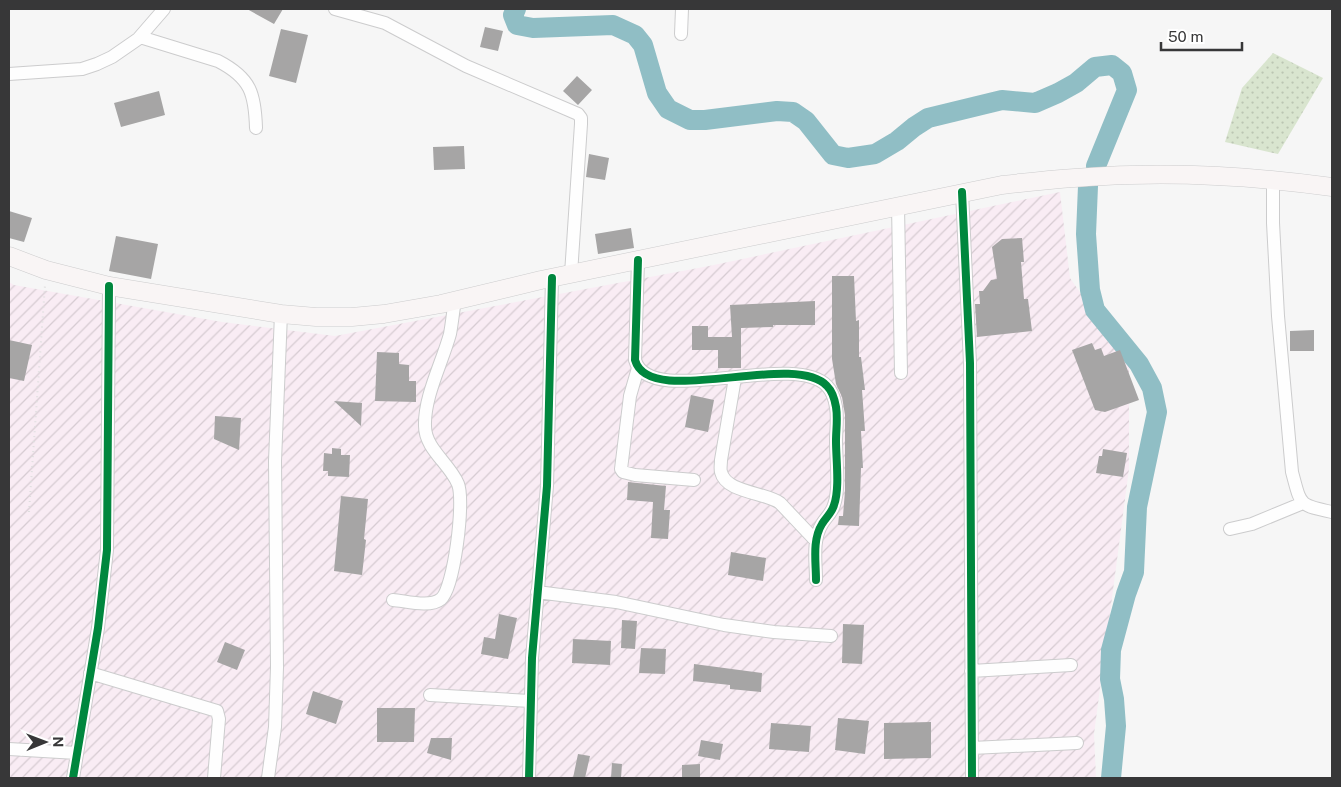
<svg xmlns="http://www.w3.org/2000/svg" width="1341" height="787" viewBox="0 0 1341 787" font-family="'Public Sans',sans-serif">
	<defs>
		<pattern id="industrial-furrows" width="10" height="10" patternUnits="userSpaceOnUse" patternTransform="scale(1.25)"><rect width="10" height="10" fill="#f9ecf4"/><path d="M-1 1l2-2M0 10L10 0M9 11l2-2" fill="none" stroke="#d6cbd2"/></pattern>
		<pattern id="park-dots" width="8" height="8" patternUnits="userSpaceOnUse" patternTransform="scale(1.25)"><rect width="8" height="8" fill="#d9e5cf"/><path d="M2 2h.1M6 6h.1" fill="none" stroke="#bbc5b2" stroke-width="1.8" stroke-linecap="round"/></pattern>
	</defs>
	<rect width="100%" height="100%" fill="#f6f6f6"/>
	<path fill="url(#industrial-furrows)" d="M1060,192L1070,278L1120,350L1129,365V469L1094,734L1096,778H9V282L14,285L222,322L335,336L709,266Z"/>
	<path fill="url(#park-dots)" d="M1273,53L1323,78L1278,154L1225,142L1242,88Z"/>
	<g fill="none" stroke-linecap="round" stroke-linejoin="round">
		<path stroke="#90bec5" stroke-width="20" d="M516,9L513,15L517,25L533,28L613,25L635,35L643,45L657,93L668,109L690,120H705L777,111L793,112L806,121L833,155L848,158L875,154L897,141L914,127L928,118L1002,100L1035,103L1058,93L1076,83L1095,67L1112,65L1122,73L1127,90L1096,166
			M1088,186L1086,234L1090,290L1095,310L1139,364L1152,388L1157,412L1137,507L1134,572L1126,594L1111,650L1110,679L1114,699L1116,726L1111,778"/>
	</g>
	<path fill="#a6a5a5" d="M247,9H283L274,24Z
		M485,27L503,31L498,51L480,47Z
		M281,29L308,35L296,83L269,76Z
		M577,76L592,90L578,105L563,91Z
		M159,91L165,115L121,127L114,103Z
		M464,146L465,169L434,170L433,147Z
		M589,154L609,158L605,180L586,177Z
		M9,211L32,218L24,242L9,238Z
		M631,228L634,248L598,254L595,234Z
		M116,236L158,244L151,279L109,271Z
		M1022,238L1024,262H1021L1024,299H1028L1032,331L977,337L975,304H980L979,291H983L991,280L997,279L992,247L1002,239Z
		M832,276H854L856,321L859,320V357H861L865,390H862L865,431H861L863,468H861L859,526L838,525L839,516H843L845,491V415L842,397L836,384L832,359Z
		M815,301V325H773V327L741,328V368H718V350H692V326H708V337H732L730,305Z
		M1314,330V351H1290V331Z
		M9,340L32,345L24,381L9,378Z
		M1092,343L1095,350L1101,348L1104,356L1120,350L1139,400L1105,412L1095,410L1072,350Z
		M377,352L399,353V364L409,365V381H416V402L375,401Z
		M691,395L714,400L708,432L685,427Z
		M334,401L362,403L361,426Z
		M215,416L241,418L239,450L214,439Z
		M332,448L341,449V455H350L349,477L328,476V471H323L324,453L332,454Z
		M1103,449L1127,453L1123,477L1096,473L1099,456H1102Z
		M628,482L666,486L664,510H670L668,539L651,538L653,502L627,500Z
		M341,496L368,499L364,539L366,540L362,575L334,571Z
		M731,552L766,558L763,581L728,575Z
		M499,614L517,618L508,659L481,654L484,637L495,639Z
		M622,620L637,621L635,649L621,648Z
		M843,624L864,625L862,664L842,663Z
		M573,639L611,641L610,665L572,663Z
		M225,642L245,650L237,670L217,662Z
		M641,648L666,649L665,674L639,673Z
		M694,664L762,673L761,692L730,689V685L693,681Z
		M313,691L343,701L336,724L306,714Z
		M377,708H415L414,742H377Z
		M838,718L869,721L865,754L835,750Z
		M931,722V758L884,759V723Z
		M771,723L811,726L809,752L769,749Z
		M431,738H452L451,760L427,753Z
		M701,740L723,744L720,760L698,756Z
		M578,754L590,756L585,778H573Z
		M612,763L622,764L621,778H611Z
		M700,764V778H682V765Z"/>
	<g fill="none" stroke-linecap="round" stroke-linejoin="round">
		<defs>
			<path id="minor" d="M335,9L385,23L466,66L578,114L581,118V124L571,274
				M681,34L682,9
				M140,37L218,61C251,78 255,94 256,128
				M9,74L82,69L97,64L112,57L138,39L164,9
				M1273,179V223L1278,316L1292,472C1301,505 1298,505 1332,512
				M962,192L970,363L972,778
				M898,206L901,373
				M638,260L635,360C649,410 793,350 827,386C832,391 835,401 836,407C838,418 836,430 836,441C836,460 840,488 834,505C832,513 826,517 822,524C812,540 816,562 816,580
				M638,368L630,396L621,469L623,472L635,475L694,480
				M735,378L721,460C721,464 720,469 721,472C726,493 765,492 780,503L816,541
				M1230,529L1252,524L1303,503
				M537,592L616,602L724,625L774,632L831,636
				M393,600C406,601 430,608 441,599C454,588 465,501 458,484C450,464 425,449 425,426C424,397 442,363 450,334C452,323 453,312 455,300
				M971,671L1071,665
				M90,673L217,711L219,719L214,778
				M430,695L530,701
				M972,748L1077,743
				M9,749L77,753
				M73,778L98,628L107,550L109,286
				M268,778L275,727L277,667L275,461L281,314
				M529,778L532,658L547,486L552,278"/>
			<path id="secondary" d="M9,256L46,270L109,286L281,314L316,317H352L384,314L441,304L541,280L1002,185C1045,180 1087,176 1131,175C1198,173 1266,178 1332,187"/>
		</defs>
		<use href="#minor" stroke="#cccccd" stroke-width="14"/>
		<use href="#secondary" stroke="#cccccd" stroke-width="19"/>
		<path stroke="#dedede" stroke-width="2" stroke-dasharray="1 4" stroke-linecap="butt" d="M29,512L45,285"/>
		<use href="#minor" stroke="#fefefe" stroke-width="12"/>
		<use href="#secondary" stroke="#f9f5f5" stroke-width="18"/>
		<defs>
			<path id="cycleway" d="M962,192L970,363L972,778
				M638,260L635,360C649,410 793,350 827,386C832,391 835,401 836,407C838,418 836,430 836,441C836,460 840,488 834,505C832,513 826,517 822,524C812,540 816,562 816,580
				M73,778L98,628L107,550L109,286
				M529,778L532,658L547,486L552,278"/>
		</defs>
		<use href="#cycleway" stroke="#fff" stroke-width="11"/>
		<use href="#cycleway" stroke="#00873e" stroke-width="8"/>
	</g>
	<rect width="1341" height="787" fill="none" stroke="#373738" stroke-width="20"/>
	<g transform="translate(45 742) rotate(89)" stroke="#ffffff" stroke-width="4" paint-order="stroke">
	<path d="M0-4L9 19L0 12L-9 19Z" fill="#373738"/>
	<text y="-8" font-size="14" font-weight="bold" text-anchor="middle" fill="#373738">N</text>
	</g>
	<path d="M1161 42v8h81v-8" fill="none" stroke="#373738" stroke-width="2.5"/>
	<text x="1168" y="42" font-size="15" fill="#373738" stroke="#ffffff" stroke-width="4" paint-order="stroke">50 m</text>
</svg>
